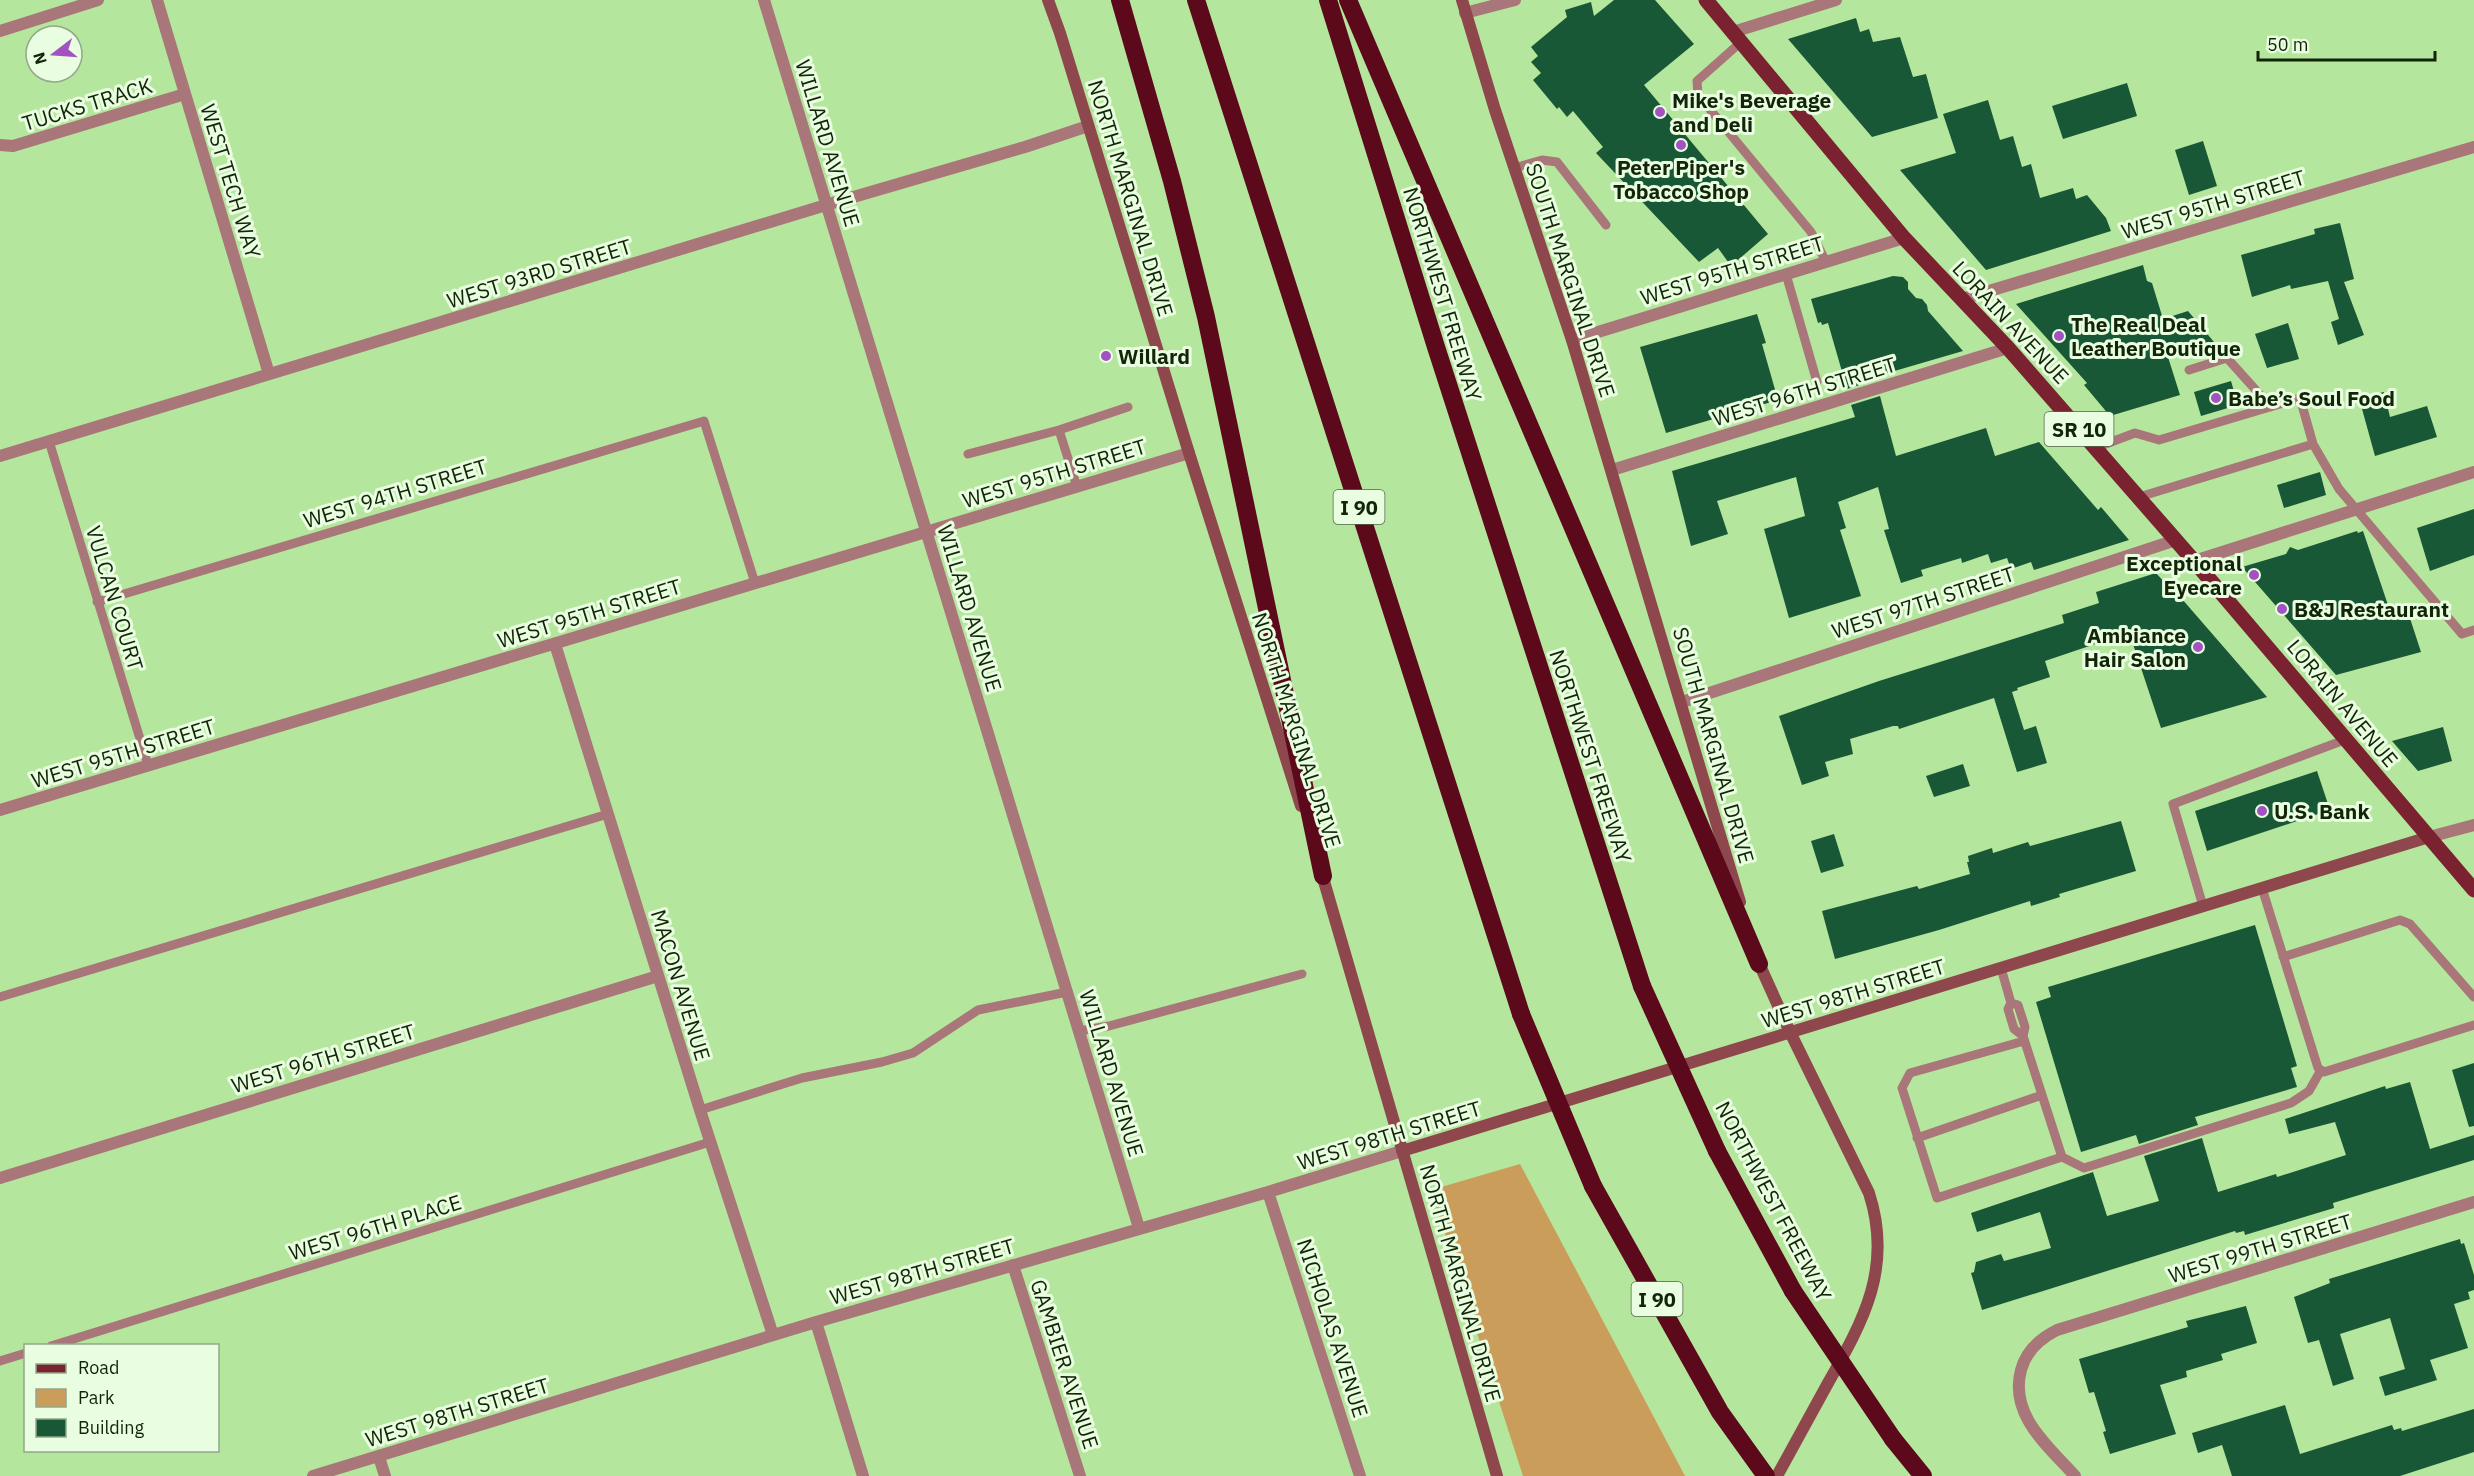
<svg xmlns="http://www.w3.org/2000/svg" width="2474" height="1476" viewBox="0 0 2474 1476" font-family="'IBM Plex Sans',sans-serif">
	<rect width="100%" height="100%" fill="#b5e69d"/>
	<path fill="#cb9d5a" d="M1520,1164L1685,1476H1523L1431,1190Z"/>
	<path fill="#195836" d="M1614,0H1655L1694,44L1644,85L1768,234L1731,266L1718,248L1699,262L1596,153L1603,147L1573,111L1567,117L1559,107L1557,109L1533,80L1541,73L1531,62L1538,56L1531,47L1567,17L1565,10L1591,2L1594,16Z
		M1856,18L1860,32L1869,29L1873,42L1900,37L1913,77L1926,74L1938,118L1872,137L1788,39Z
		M2127,83L2137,116L2063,139L2052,106Z
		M1988,100L2000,140L2013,136L2022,167L2031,164L2040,198L2073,188L2076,199L2087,195L2106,218L2111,231L1986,270L1900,170L1956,153L1943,114Z
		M2203,141L2217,186L2189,195L2175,150Z
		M2340,223L2354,279L2344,282L2364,335L2338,345L2331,322L2339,319L2328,281L2291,289L2290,285L2252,297L2241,255L2315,234L2314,229Z
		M2143,265L2147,281L2152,283L2163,319L2188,311L2214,342L2168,357L2180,395L2110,416L2084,385L2087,383L2016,304Z
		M1893,276L1903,277L1908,282V289L1916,298L1922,299L1927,305L1928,311L1963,351L1874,377L1875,380L1847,389L1828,323L1822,325L1821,322L1818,323L1811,299Z
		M1757,314L1766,343L1762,344L1778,400L1666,433L1640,347Z
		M2288,323L2299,359L2267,368L2255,334Z
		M2231,381L2238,405L2201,416L2194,392Z
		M2384,392L2390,417L2427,406L2437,437L2375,456L2359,398Z
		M1880,396L1896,456L1986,428L1995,456L2039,442L2098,510L2101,507L2129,540L2034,570L2031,562L2011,569L2007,558L1991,563L1988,554L1962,563L1961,558L1921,570L1923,576L1901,583L1884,530L1889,529L1878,487L1838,502L1846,528L1840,530L1861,596L1789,618L1764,529L1805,516L1796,477L1717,501L1728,534L1691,546L1672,471L1855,417L1851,405Z
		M2320,472L2326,495L2284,508L2277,485Z
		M2474,509V555L2430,571L2417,528Z
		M2357,531L2358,533L2363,531L2388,605L2405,603L2421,652L2336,675L2242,567L2286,554L2290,547L2298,550Z
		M2156,573L2167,585L2169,584L2267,697L2161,728L2130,635L2110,641V639L2045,661L2050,677L2017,688L2018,690L2012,692L2024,730L2036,726L2047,763L2017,772L1994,698L1899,729L1898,726H1893L1850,739L1853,754L1825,762L1829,776L1802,785L1779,716L1879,681L2064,623L2062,615L2099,603L2096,592Z
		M2443,727L2452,761L2418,771L2392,741Z
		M1963,764L1970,786L1934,797L1926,776Z
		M2317,771L2330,810L2207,851L2195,811Z
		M2121,821L2136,871L2059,894L2060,897L2031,906L2030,901L1939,930L1835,959L1822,911L1917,886L1919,889L1970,874L1967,862H1969L1968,856L1992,848L1993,853L2028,842L2030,846Z
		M1834,834L1844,866L1821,873L1811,841Z
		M2255,925L2297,1066L2291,1068L2297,1087L2195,1117L2198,1125L2139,1144L2136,1135L2081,1152L2036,1002L2051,997L2048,987Z
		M2474,1063V1126L2469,1127L2452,1070Z
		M2410,1082L2430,1149L2474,1135V1160L2333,1203L2334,1208L2245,1235L2244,1231L2236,1233L2235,1231L1982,1310L1971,1273L1974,1272L1976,1262L2001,1254L2004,1261L2051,1248L2040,1212L1977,1232L1971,1213L2093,1172L2107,1216L2159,1201L2144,1156L2202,1138L2218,1192L2276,1174L2277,1177L2346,1155L2335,1122L2289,1134L2285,1119L2385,1086L2386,1089Z
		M2460,1239L2461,1244L2464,1243L2474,1275V1290L2468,1292L2470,1299L2454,1304L2468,1348L2430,1360L2437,1380L2385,1396L2379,1377L2405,1369L2390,1318L2340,1334L2354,1379L2333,1386L2319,1340L2308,1343L2294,1297L2330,1283L2329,1279Z
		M2246,1306L2257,1343L2221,1354L2223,1360L2186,1371L2187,1377L2160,1385L2176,1434L2110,1454L2103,1432L2106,1431L2094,1392L2089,1393L2079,1359L2188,1327L2186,1321Z
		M2285,1405L2300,1454L2392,1425L2394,1430L2401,1428L2402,1431L2474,1409V1452L2400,1476H2232L2222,1445L2198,1453L2192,1433Z"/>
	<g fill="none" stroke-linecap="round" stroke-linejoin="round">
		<path stroke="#a97679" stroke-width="9" d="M1741,42L1697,81L1698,95L1811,232L1826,262
			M1514,168L1542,160L1557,162L1606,225
			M1786,274L1817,382
			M2189,370L2227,358L2271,407
			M1059,430L1128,407
			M49,441L148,765
			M2313,444L2339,489L2462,634L2474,630
			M2095,448L2135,433L2159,440L2300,398L2313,444L2139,497
			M968,454L1059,430L1077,487
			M97,602L704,421L755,583
			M2262,888L2318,1068L2324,1072L2474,1025
			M2203,906L2173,804L2347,739
			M2283,957L2400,920L2410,924L2474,997
			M2001,968L2011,1003
			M0,997L608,814
			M2011,1003L2018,1005L2025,1027L2023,1036L2014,1029L2008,1009Z
			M1079,1031L1109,1026L1302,974
			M2023,1036L2062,1157L1937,1198L1902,1088L1910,1073L2024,1041
			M700,1110L802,1078L882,1062L913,1053L978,1010L1067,992
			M1917,1138L2042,1095
			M2062,1157L2084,1168L2291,1103L2309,1091L2321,1070
			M51,1346L710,1142
			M0,1361L26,1353"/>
		<path stroke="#a97679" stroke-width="12" d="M157,0L269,374
			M764,0L1139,1228
			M1465,13L1515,0
			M0,31L98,0
			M1733,32L1836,0
			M0,145L13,146L185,94
			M1962,299L2474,147
			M1572,340L1904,238
			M0,456L826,205L1025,147L1088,126
			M1612,470L2008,348
			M2194,561L2474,472
			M555,644L700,1110L773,1335
			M1682,702L2176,540
			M0,810L1189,453
			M2429,837L2474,825
			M0,1178L658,976
			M1268,1192L1360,1476
			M1013,1265L1080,1476
			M816,1322L863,1476
			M379,1457L385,1476
			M313,1476L816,1322L1268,1192L1402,1151
			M2075,1476C2048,1446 2009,1415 2021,1370C2026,1351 2039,1339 2057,1330L2474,1202"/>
		<path stroke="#8f474e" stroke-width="12" d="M1048,0L1060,33L1189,453L1301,806
			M1462,0L1495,110L1572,340L1740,902
			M1321,871L1497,1476
			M1757,959L1790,1032L1869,1193C1893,1267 1864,1320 1828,1383C1811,1414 1794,1445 1777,1476
			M1402,1151L2429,837"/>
		<path stroke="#7a2230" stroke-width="15" d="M1706,0L1904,238L2008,348L2194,561L2474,890"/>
		<path stroke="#5d091c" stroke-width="18" d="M1120,0L1172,181L1206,317L1323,876
			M1196,0L1521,1014
			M1328,0L1436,347L1642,986
			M1348,0L1759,964
			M1717,1151L1793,1291
			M1593,1186L1720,1412L1766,1476
			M1893,1439L1923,1476"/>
		<path stroke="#5d091c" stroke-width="18" d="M1642,986L1717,1151
			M1521,1014L1593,1186
			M1793,1291L1893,1439"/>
	</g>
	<g fill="#a352c2" stroke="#e9fde0" stroke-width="2">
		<circle cx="1660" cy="112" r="6"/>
		<circle cx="1681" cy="145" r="6"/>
		<circle cx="2059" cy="336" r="6"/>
		<circle cx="1106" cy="356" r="6"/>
		<circle cx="2216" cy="398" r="6"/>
		<circle cx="2254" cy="575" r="6"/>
		<circle cx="2282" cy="609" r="6"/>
		<circle cx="2198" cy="647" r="6"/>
		<circle cx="2262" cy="811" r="6"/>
	</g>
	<g text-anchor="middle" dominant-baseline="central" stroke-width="6" stroke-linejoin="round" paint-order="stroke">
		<g fill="#e9fde0" stroke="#536649" stroke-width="1.5">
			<rect x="2044.5" y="412" width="69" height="34" rx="4.5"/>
			<rect x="1333.5" y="490" width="51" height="34" rx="4.5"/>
			<rect x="1631.5" y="1282" width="51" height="34" rx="4.5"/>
		</g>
		<g font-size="20" font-weight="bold" fill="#132508">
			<text x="2079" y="429">SR 10</text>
			<text x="1359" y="507">I 90</text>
			<text x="1657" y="1299">I 90</text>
		</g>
		<g font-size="21" font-weight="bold" fill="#132508" stroke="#e9fde0" text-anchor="start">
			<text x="1672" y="100">Mike's Beverage<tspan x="1672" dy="24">and Deli</tspan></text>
			<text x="1681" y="167" text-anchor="middle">Peter Piper's<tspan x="1681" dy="24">Tobacco Shop</tspan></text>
			<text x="2071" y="324">The Real Deal<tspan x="2071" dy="24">Leather Boutique</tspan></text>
			<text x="1118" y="356">Willard</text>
			<text x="2228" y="398">Babe’s Soul Food</text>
			<text x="2242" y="563" text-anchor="end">Exceptional<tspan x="2242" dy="24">Eyecare</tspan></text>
			<text x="2294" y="609">B&amp;J Restaurant</text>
			<text x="2186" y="635" text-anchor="end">Ambiance<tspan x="2186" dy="24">Hair Salon</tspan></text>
			<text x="2274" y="811">U.S. Bank</text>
		</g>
		<g font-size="21" fill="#132508" stroke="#e9fde0">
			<text transform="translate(87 104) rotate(-17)">TUCKS TRACK</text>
			<text transform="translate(828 143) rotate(73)">WILLARD AVENUE</text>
			<text transform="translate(231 181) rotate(73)">WEST TECH WAY</text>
			<text transform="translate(1131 198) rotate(73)">NORTH MARGINAL DRIVE</text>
			<text transform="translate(2213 204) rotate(-17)">WEST 95TH STREET</text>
			<text transform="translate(1732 270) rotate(-17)">WEST 95TH STREET</text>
			<text transform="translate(539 273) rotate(-17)">WEST 93RD STREET</text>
			<text transform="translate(1571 280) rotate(72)">SOUTH MARGINAL DRIVE</text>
			<text transform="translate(1443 294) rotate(73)">NORTHWEST FREEWAY</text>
			<text transform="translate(2011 322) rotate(47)">LORAIN AVENUE</text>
			<text transform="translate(1804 391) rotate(-17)">WEST 96TH STREET</text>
			<text transform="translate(1054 473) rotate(-17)">WEST 95TH STREET</text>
			<text transform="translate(395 493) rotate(-17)">WEST 94TH STREET</text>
			<text transform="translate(115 598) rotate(73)">VULCAN COURT</text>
			<text transform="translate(1923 602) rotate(-18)">WEST 97TH STREET</text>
			<text transform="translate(970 608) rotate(73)">WILLARD AVENUE</text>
			<text transform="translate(589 613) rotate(-17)">WEST 95TH STREET</text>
			<text transform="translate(2343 703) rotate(50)">LORAIN AVENUE</text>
			<text transform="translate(1297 730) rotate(72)">NORTH MARGINAL DRIVE</text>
			<text transform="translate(1714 745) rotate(74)">SOUTH MARGINAL DRIVE</text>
			<text transform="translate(123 753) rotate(-17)">WEST 95TH STREET</text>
			<text transform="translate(1591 756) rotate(72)">NORTHWEST FREEWAY</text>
			<text transform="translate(681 985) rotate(73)">MACON AVENUE</text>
			<text transform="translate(1853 993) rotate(-17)">WEST 98TH STREET</text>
			<text transform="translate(323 1058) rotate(-17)">WEST 96TH STREET</text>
			<text transform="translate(1112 1073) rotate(73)">WILLARD AVENUE</text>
			<text transform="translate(1389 1135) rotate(-17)">WEST 98TH STREET</text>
			<text transform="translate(1774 1201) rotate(62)">NORTHWEST FREEWAY</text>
			<text transform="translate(375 1227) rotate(-17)">WEST 96TH PLACE</text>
			<text transform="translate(2260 1248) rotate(-17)">WEST 99TH STREET</text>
			<text transform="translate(922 1271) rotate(-16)">WEST 98TH STREET</text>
			<text transform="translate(1461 1283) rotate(74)">NORTH MARGINAL DRIVE</text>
			<text transform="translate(1333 1328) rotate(72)">NICHOLAS AVENUE</text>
			<text transform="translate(1065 1364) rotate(72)">GAMBIER AVENUE</text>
			<text transform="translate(457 1412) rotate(-17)">WEST 98TH STREET</text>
		</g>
	</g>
	<rect x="24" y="1344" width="195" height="108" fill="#e9fde0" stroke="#93a78a" stroke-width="1.5"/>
	<rect x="36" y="1364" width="30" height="9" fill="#7a2230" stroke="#93a78a" stroke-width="1.5"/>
	<text x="78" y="1374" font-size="18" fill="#132508">Road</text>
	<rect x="36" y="1389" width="30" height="18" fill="#cb9d5a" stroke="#93a78a" stroke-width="1.5"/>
	<text x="78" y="1404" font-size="18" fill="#132508">Park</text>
	<rect x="36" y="1419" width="30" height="18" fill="#195836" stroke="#93a78a" stroke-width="1.5"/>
	<text x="78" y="1434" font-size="18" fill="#132508">Building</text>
	<g transform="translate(54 54) rotate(253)"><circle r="28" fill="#e9fde0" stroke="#93a78a" stroke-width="1.5"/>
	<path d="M0-4.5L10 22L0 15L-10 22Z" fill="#a352c2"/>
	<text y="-9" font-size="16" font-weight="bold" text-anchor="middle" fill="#132508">N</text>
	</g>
	<path d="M2258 51v9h177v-9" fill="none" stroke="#132508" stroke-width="3"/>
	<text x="2267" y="51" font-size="18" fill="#132508" stroke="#e9fde0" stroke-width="4.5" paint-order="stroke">50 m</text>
</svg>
